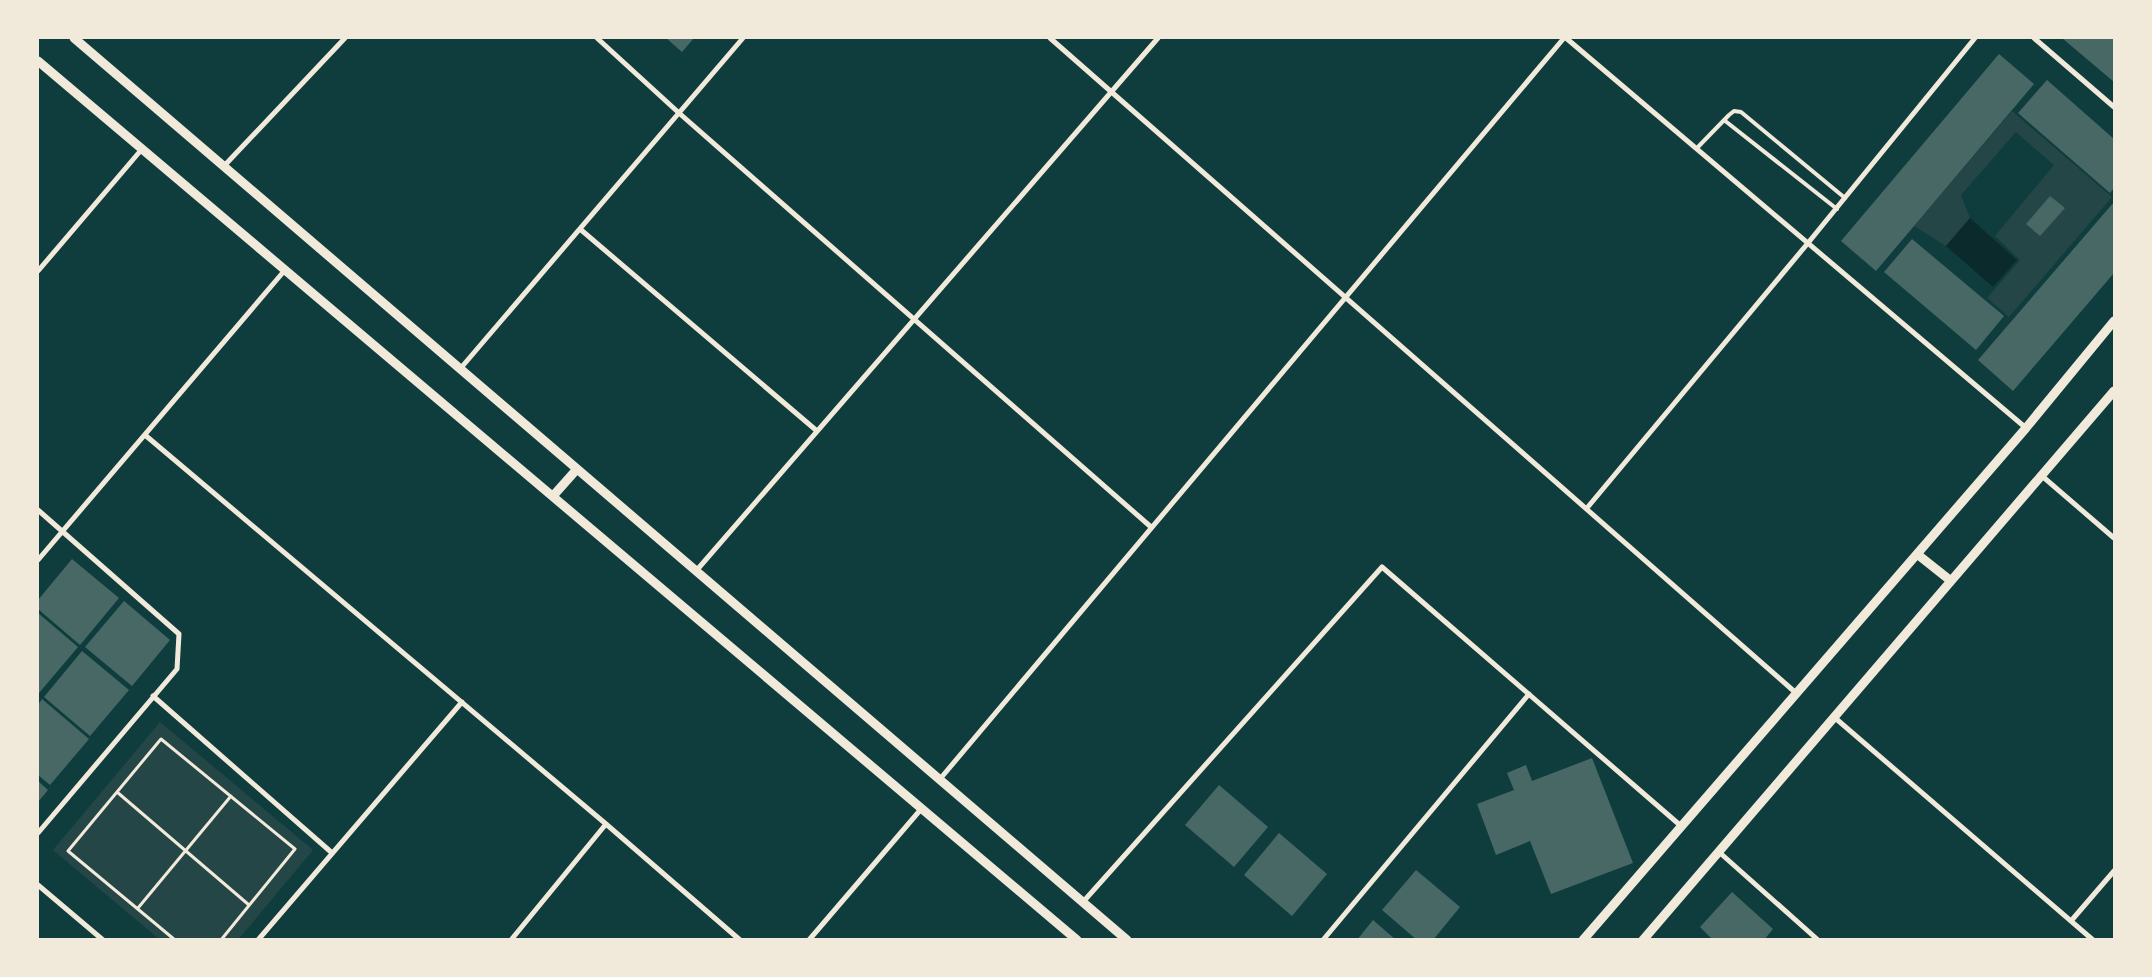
<svg xmlns="http://www.w3.org/2000/svg" width="2152" height="977" viewBox="0 0 2152 977" font-family="Arial,sans-serif">
	<rect width="100%" height="100%" fill="#0f3d3e"/>
	<path fill="#244646" d="M2012,111L2112,197L2009,317L1987,298L2020,260L1995,236L2054,165L2016,132L1961,195L1970,218L1946,246L1914,226Z
		M160,722L313,850L238,940L159,939L53,850Z"/>
	<path fill="#0a2a2b" d="M1970,218L2017,260L1993,287L1946,246Z"/>
	<path fill="#486865" d="M666,38H694L682,52Z
		M2062,38H2114V82Z
		M1999,54L2034,84L1876,271L1841,241Z
		M2047,80L2114,139V188L2110,193L2018,113Z
		M2050,196L2065,208L2040,236L2026,224Z
		M2114,202V273L2013,391L1978,360Z
		M1912,239L2004,316L1976,350L1884,272Z
		M72,559L119,598L80,645L38,609V600Z
		M124,601L170,640L132,686L85,647Z
		M38,613L78,647L39,693L38,692Z
		M82,651L129,690L90,736L44,697Z
		M42,699L89,739L50,785L38,775V705Z
		M1592,758L1633,863L1551,894L1530,841L1496,855L1477,804L1514,790L1507,773L1526,765L1532,781Z
		M38,781L48,790L38,802Z
		M1219,785L1268,827L1234,867L1185,825Z
		M1279,833L1327,874L1292,916L1244,875Z
		M1416,870L1460,907L1433,940H1417L1382,910Z
		M1732,892L1773,929L1764,940H1713L1700,927Z
		M1373,920L1396,940H1357Z"/>
	<g fill="none" stroke-linecap="round" stroke-linejoin="round">
		<path stroke="#f1e9da" stroke-width="3" d="M117,792L249,905
			M138,908L231,796
			M175,940L68,851L161,739L295,849L221,940"/>
		<path stroke="#f1e9da" stroke-width="4" d="M1724,120L1837,209
			M1697,148L1729,115L1734,111L1741,112L1845,198"/>
		<path stroke="#f1e9da" stroke-width="5" d="M597,38L679,113L1151,527
			M1050,38L1796,693
			M1566,38L2026,428
			M2034,38L2114,107
			M224,166L345,38
			M580,229L817,431
			M38,271L142,149
			M460,369L743,38
			M145,435L606,824L740,940
			M2042,476L2114,538
			M1587,508L1808,243L1975,38
			M38,510L179,634L177,669L38,833
			M38,560L285,270
			M696,571L1158,38
			M153,696L331,852
			M1834,717L2093,940
			M940,779L1564,38
			M1719,852L1818,940
			M38,885L103,940
			M1083,902L1382,567L1681,826
			M2071,921L2114,871
			M258,940L462,702
			M511,940L606,824
			M809,940L922,808
			M1323,940L1529,694"/>
		<path stroke="#f1e9da" stroke-width="9" d="M74,38L1127,940
			M38,61L1077,940
			M553,496L577,469
			M1917,554L1951,581
			M1583,940L2026,428L2114,321
			M1643,940L2114,391"/>
	</g>
	<rect width="2152" height="977" fill="none" stroke="#f1e9da" stroke-width="78"/>
</svg>
